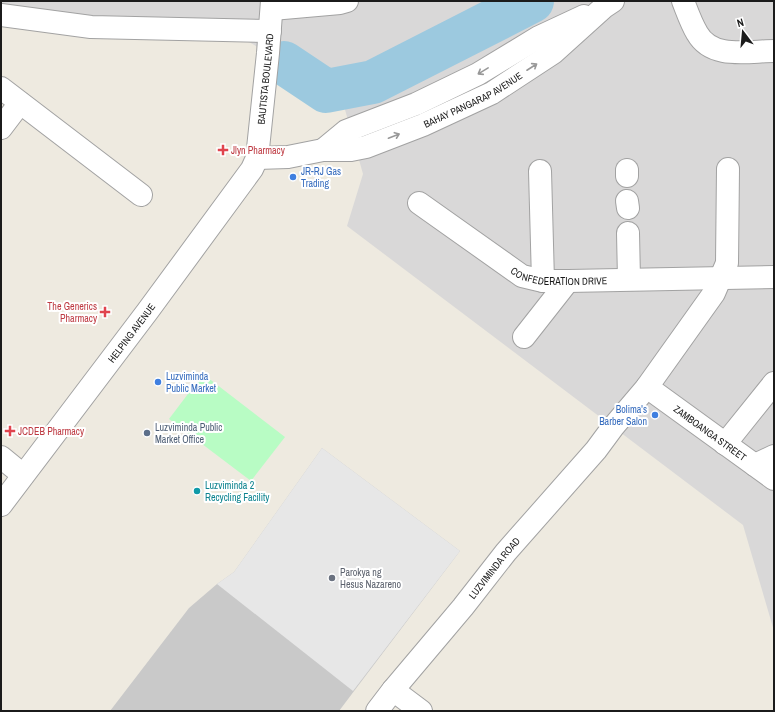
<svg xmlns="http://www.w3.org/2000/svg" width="775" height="712" viewBox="0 0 775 712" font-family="'Archivo Narrow',sans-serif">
	<rect width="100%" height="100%" fill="#eeeae0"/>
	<path fill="#d9d8d8" d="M1,1H774V631L743,525L347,226L363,174L344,106L268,53L249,42L1,22Z"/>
	<path fill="#c9c9c9" d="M322,448L460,551L339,711H110L189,608L217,584L234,572Z"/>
	<path fill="#b8fcc4" d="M203,374L285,437L251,481L169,419Z"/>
	<path fill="#e7e7e7" d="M322,448L460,551L353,691L217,584L234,572Z"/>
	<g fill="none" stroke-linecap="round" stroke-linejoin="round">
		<path stroke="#9cc9df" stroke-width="44" d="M284,63L326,91L373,82L532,1"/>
		<defs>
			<g id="minor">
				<path d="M683,1C687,11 691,23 697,33C712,60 748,51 774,51"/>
				<path d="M272,9L340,3L347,1"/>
				<path d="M1,15L91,27L270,31"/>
				<path d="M1,88L141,195"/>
				<path d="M1,128L20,103"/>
				<path d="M323,150L346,131L416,104L478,74L539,37L584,16"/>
				<path id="s1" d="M257,158L288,157L323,150H351L366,147L423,125L492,93L553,53L604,7L613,1"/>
				<path d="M627,170V176"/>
				<path d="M540,171L543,281"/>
				<path d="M627,201L628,208"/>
				<path id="s2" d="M419,203L522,276L543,281H568L774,277"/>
				<path d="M628,233L629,279"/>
				<path d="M524,337L568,281"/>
				<path id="s3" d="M647,387L774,479"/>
				<path d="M725,444L774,383"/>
				<path d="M1,457L23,475"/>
				<path d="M755,465L774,456"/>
				<path id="s4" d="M1,505L147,312L252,169L257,158L268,53L272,1"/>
				<path d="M393,690L421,711"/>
				<path id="s5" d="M377,711L393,690L463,607L506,552L596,450L613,427L647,387L714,293L727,263L728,169"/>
			</g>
		</defs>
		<use href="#minor" stroke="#a2a2a2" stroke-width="24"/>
		<use href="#minor" stroke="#fff" stroke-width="22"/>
	</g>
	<defs><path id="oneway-shaft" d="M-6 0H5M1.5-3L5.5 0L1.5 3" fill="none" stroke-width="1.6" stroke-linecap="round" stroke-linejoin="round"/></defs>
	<g stroke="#989898">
		<use href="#oneway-shaft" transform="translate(532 67) rotate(-33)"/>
		<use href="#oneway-shaft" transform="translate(483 71) rotate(149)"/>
		<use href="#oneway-shaft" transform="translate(394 136) rotate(-21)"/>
	</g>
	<g fill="#e0444e" stroke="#fff" stroke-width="1.5">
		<path d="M221 144h4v4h4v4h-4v4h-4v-4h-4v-4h4z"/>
		<path d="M103 306h4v4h4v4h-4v4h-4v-4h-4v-4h4z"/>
		<path d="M8 425h4v4h4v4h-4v4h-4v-4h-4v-4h4z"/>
	</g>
	<g fill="#3f7fe0" stroke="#fff" stroke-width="1.5">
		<circle cx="293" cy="177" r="4"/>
		<circle cx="158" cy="382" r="4"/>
		<circle cx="655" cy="415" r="4"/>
	</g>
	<circle fill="#5c6f8a" stroke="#fff" stroke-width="1.5" cx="147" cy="433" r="4"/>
	<circle fill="#0f9aa8" stroke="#fff" stroke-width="1.5" cx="197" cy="491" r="4"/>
	<circle fill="#6b7280" stroke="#fff" stroke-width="1.5" cx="332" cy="578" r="4"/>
	<g text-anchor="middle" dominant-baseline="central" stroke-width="4" stroke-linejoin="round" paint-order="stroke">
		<g font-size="10" fill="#1b1b1b" stroke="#fff">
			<text stroke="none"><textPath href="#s4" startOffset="511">BAUTISTA BOULEVARD</textPath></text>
			<text stroke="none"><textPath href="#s1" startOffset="227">BAHAY PANGARAP AVENUE</textPath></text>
			<text stroke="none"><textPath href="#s2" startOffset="163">CONFEDERATION DRIVE</textPath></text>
			<text stroke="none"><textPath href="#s4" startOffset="216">HELPING AVENUE</textPath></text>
			<text stroke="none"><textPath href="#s3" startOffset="78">ZAMBOANGA STREET</textPath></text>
			<text stroke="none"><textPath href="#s5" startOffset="185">LUZVIMINDA ROAD</textPath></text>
		</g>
		<g font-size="10" fill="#be3a42" stroke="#fff" text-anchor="start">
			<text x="231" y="150">Jlyn Pharmacy</text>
			<text x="97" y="306" text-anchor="end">The Generics<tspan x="97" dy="12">Pharmacy</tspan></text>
			<text x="18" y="431">JCDEB Pharmacy</text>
		</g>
		<g font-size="10" fill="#366cbe" stroke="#fff" text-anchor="start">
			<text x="301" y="171">JR-RJ Gas<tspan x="301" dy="12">Trading</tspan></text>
			<text x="166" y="376">Luzviminda<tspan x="166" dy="12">Public Market</tspan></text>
			<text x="647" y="409" text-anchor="end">Bolima's<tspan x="647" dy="12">Barber Salon</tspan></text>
		</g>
		<g font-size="10" fill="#4e5e75" stroke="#fff" text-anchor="start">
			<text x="155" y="427">Luzviminda Public<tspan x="155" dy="12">Market Office</tspan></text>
		</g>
		<g font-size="10" fill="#0d838f" stroke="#fff" text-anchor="start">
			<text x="205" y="485">Luzviminda 2<tspan x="205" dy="12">Recycling Facility</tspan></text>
		</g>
		<g font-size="10" fill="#5b616d" stroke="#fff" text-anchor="start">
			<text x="340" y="572">Parokya ng<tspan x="340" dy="12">Hesus Nazareno</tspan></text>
		</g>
	</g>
	<rect width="775" height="712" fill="none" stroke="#1b1b1b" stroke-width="4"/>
	<g transform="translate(743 32) rotate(344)" stroke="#ffffff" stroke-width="3" paint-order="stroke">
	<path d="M0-3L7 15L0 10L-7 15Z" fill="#1b1b1b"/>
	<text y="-6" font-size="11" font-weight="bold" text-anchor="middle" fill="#1b1b1b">N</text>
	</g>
</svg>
